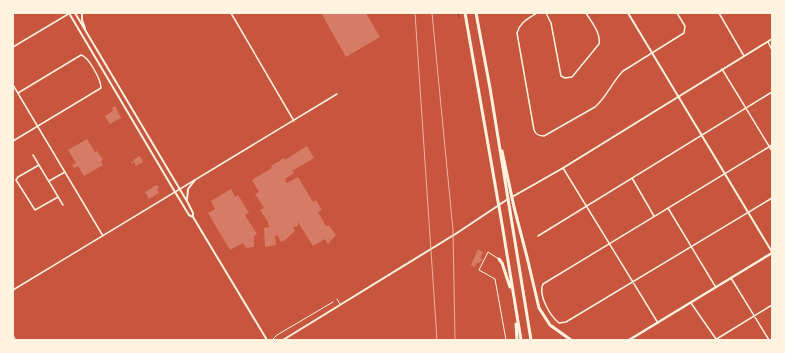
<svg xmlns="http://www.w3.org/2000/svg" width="785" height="353" viewBox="0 0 785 353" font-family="Arial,sans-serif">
	<rect width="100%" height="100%" fill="#c8553d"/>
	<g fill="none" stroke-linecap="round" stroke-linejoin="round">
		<path stroke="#8f3625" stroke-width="1" d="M458,13L459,17"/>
	</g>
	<path fill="#d67c66" d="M321,13H366L380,37L346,57Z
		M115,106L121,118L110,124L105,116L113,111L112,108Z
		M87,139L95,152L97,151L103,160L101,161L103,165L84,176L78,166L74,168L72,165L76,163L68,150Z
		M307,146L314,158L292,171L294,173L285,179L286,181L285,182L287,183L298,177L313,202L316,200L322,210L318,212L326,226L329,225L336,235L328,244L325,239L313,246L298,222V226L293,227L295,231L285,240L281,242L277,235L275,236L276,245L265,247L264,228L269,227L268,222L260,210L264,208L255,194L259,192L252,180L272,168L271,166L284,158L285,160Z
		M140,156L143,162L136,166L134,162L132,164L131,162L134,161L133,160Z
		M157,185L159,187L157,189L159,193L149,199L145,192Z
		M231,189L235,197L238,195L249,213L245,215L257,234L254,236V247L246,248L243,243L230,250L208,213L215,209L211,201Z
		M478,249L483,252L480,258L483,259L479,263H477L475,267L471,265Z"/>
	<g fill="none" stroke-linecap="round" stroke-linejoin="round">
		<path stroke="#fff3e0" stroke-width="1" d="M13,335L16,340
			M273,339L277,335L333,302"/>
		<path stroke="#fff3e0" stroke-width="1" d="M499,259L488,252L479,270L495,279L506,340
			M337,299L340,304"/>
		<path stroke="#fff3e0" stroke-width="1.5" d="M231,13L294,121
			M537,13C528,19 520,22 517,33L534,130C536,135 539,136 544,136L595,107C607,97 612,82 623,71L684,33L685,26L677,13
			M546,13L551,23L561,76L565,78L572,77L599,44C601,33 592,23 586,13
			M719,13L744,56
			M768,42L772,50
			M13,47L70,13
			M722,69L772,151
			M13,85L103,236
			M13,141L96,91L101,88C101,80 89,57 81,55L18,93
			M772,145L543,284C538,295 550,316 559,323L566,322L772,198
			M33,155L39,165
			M563,168L658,323
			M632,178L654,216
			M49,181L65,172
			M58,197L35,210L16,180L18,177L39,165L63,205
			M668,208L715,286
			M538,236L772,92
			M731,278L769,340
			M13,290L337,94
			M691,303L716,339
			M715,340L772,305"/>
		<path stroke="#fff3e0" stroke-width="2" d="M628,13L772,252"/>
		<path stroke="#fff3e0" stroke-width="2" d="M69,13L172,187L189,215L193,217L267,340
			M75,13L188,203L193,213V217
			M82,13V20L85,28
			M512,197L563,168L772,39
			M187,200L188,189L195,180
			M283,340L457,233L508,199"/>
		<path stroke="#fff3e0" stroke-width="2.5" d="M629,340L772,253"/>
		<path stroke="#fff3e0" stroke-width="3" d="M465,13L502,224L521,340
			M476,13L490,88L531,340
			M502,151L514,207L527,257L539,308L550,325L571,340
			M499,259L502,263L510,287
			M516,324L517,340"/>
		<path stroke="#e9b49f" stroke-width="1" d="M415,13L437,340
			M432,13L453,230L455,340"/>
	</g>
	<rect width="785" height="353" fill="none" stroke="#fff3e0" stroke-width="28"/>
</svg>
